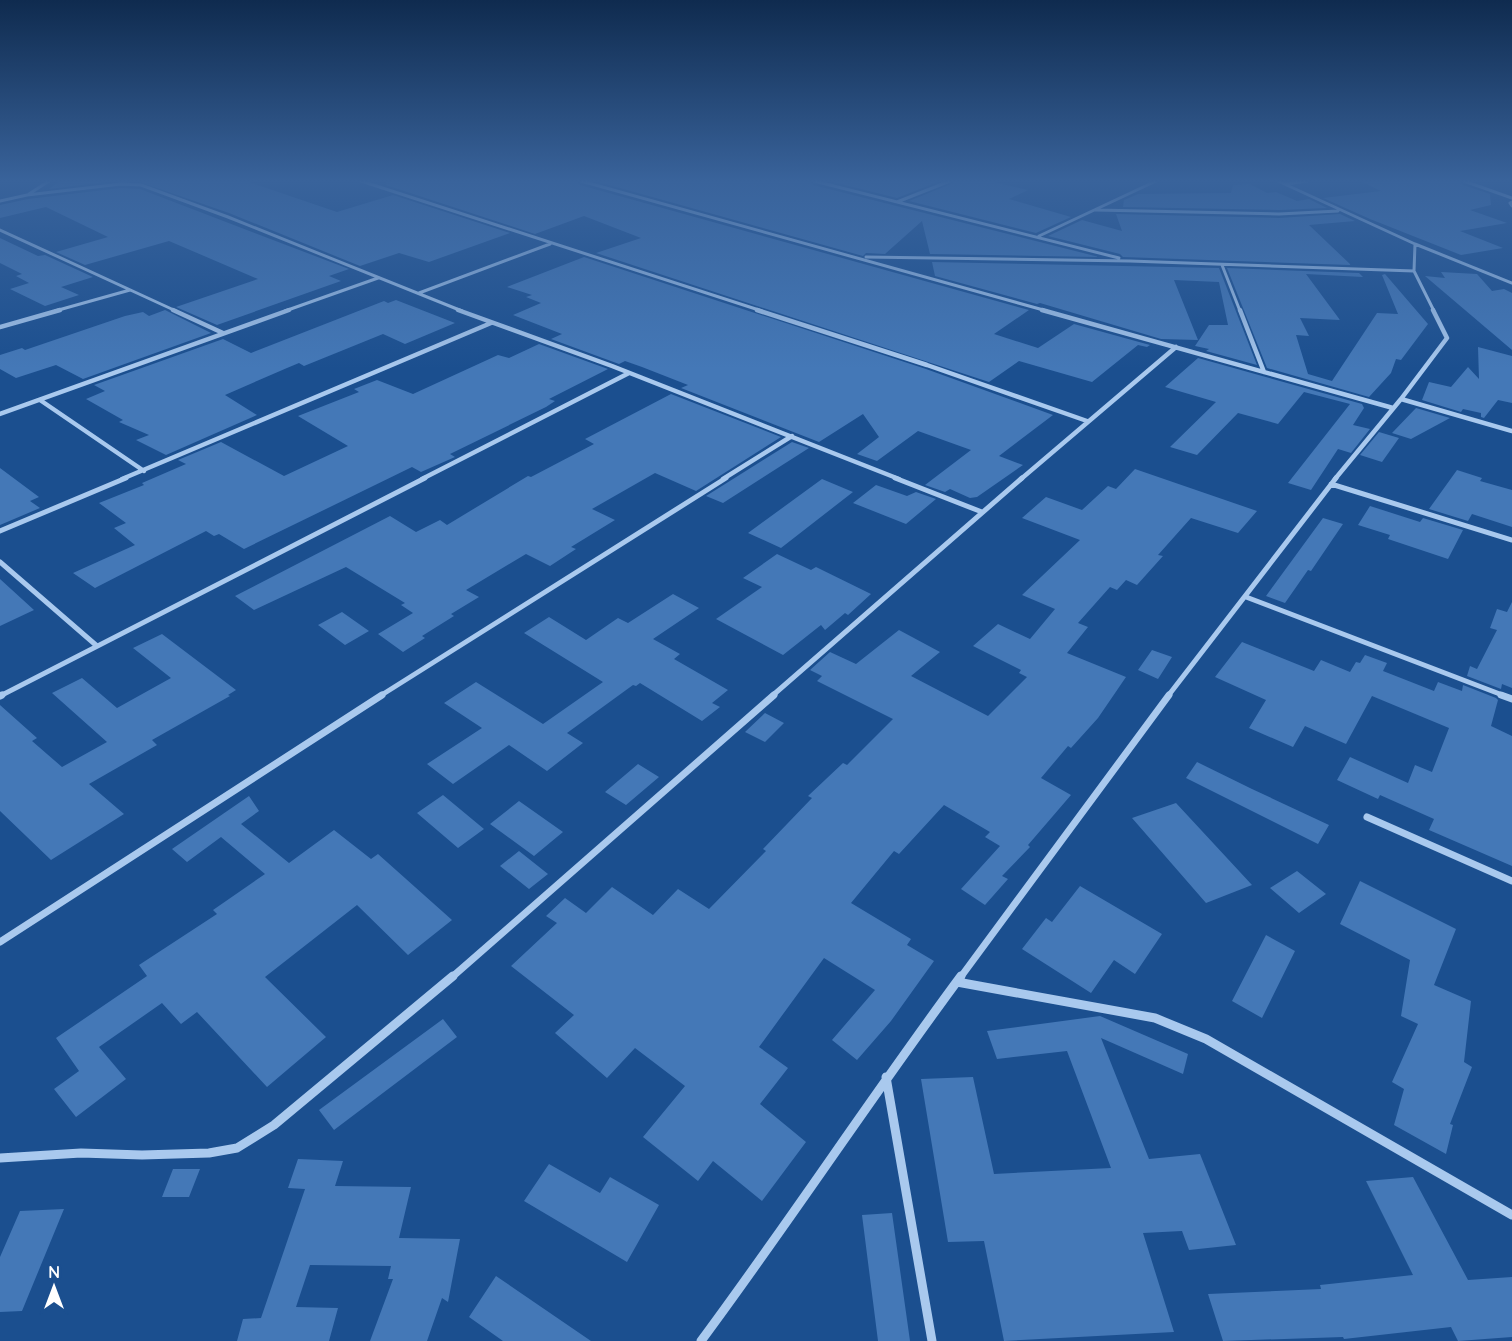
<svg xmlns="http://www.w3.org/2000/svg" width="1512" height="1341" viewBox="0 0 1512 1341" font-family="Quicksand,sans-serif">
	<rect width="100%" height="100%" fill="#1b4f8f"/>
	<path fill="#4478b7" d="M60,181H114L49,189Z
		M137,181H246L337,212L393,195L510,233L429,262L399,253L360,266L229,213Z
		M387,181H577L580,185L1029,310L994,334L1038,348L1074,324L1150,345L1147,347L1138,345L1092,382L1019,361L989,382L596,253L641,238L584,216L535,234L386,185Z
		M595,181H810L813,185L1099,257L930,254L922,221L885,254L866,253L863,256Z
		M829,181H940L897,198Z
		M954,181H990L1028,190L1009,199L1071,217L1036,233L909,201L951,184Z
		M1360,181H1460L1463,185L1490,194L1491,205L1470,210L1507,223L1460,231L1503,248L1461,255L1370,219L1323,198L1381,191Z
		M1250,184L1267,193L1276,192L1297,201L1309,199L1327,208L1279,210L1123,207L1124,200L1138,194L1231,193L1233,185Z
		M121,188L140,189L349,269L329,276L341,281L217,325L176,307L258,279L169,241L85,265L56,252L108,237L46,207L0,218V205L28,199Z
		M1116,214L1279,218L1340,214L1355,221L1309,225L1351,265L1123,257L1120,254L1048,236L1082,220L1122,231Z
		M0,238L38,256L45,255L93,277L61,287L79,295L45,306L10,289L29,283L16,276L22,274L0,263Z
		M584,257L926,369L1053,415L999,456L1023,465L977,497L970,498L950,489L945,492L925,485L971,450L918,431L877,461L857,454L879,437L863,414L819,442L681,388L688,385L642,367L625,361L619,364L551,339L562,334L513,315L541,303L526,297L532,295L507,287Z
		M932,262L1219,268L1257,365L1206,351L1209,349L1195,346L1209,325H1228L1219,282L1174,280L1198,340L1161,339L1040,303L1037,304L935,276Z
		M1227,268L1359,273L1363,277L1306,274L1340,320L1300,318L1309,336L1296,335L1308,374L1332,381L1377,313L1398,314L1382,275L1385,274L1428,324L1401,360L1396,359L1391,373L1369,397L1267,368Z
		M1441,272L1477,274L1492,291L1504,289L1512,293V350L1425,276L1445,278Z
		M396,300L455,323L405,344L383,334L304,366L299,363L287,368L225,395L257,415L166,455L136,440L149,435L119,422L123,420L86,399L105,391L94,385L223,339L251,353L384,301L388,303Z
		M165,310L211,333L83,379L56,365L16,378L0,369V355L22,348L25,350L125,316L143,312L149,316Z
		M539,344L608,369L549,399L555,401L546,407L450,454L455,457L421,472L412,467L244,549L219,534L214,536L206,531L95,588L73,573L135,545L114,528L126,523L99,503L144,485L142,483L186,464L178,460L221,442L284,476L348,446L298,416L359,392L354,389L377,380L413,394L498,355L509,358Z
		M1478,347L1512,356V403L1498,400L1484,418L1481,417V413L1463,409L1461,412L1422,400L1429,382L1451,387L1468,367L1479,379Z
		M1198,358L1362,404L1364,408L1353,425L1370,429L1351,453L1338,449L1311,490L1288,483L1350,404L1304,392L1278,424L1238,413L1197,455L1170,447L1216,402L1165,387Z
		M671,394L781,437L696,491L655,473L592,509L615,520L571,547L576,549L550,566L526,554L466,590L479,597L451,614L454,616L422,636L425,638L403,652L378,634L413,613L401,605L405,603L346,567L254,610L235,596L390,516L416,532L440,520L447,525L528,476L531,477L594,444L585,439Z
		M1416,408L1450,418L1411,439L1392,433Z
		M1379,432L1399,438L1382,462L1360,455Z
		M792,442L809,448L723,503L706,496Z
		M0,468L39,497L30,501L40,508L0,525Z
		M1135,469L1257,511L1238,533L1191,518L1158,555L1163,556L1137,585L1126,580L1117,590L1110,587L1078,623L1088,627L1067,653L1126,677L1098,718L1071,748L1068,746L1041,778L1071,795L1028,845L1030,847L1002,876L1008,879L985,905L961,889L1000,846L985,837L990,832L944,805L899,854L894,851L851,903L911,939L907,945L934,961L891,1021L857,1060L832,1040L875,990L824,958L759,1047L788,1068L760,1104L806,1142L762,1201L713,1161L698,1181L643,1137L685,1086L635,1048L607,1078L555,1033L574,1015L511,966L557,923L546,916L565,898L586,913L612,887L653,915L678,889L709,909L766,851L763,849L812,798L808,796L843,763L847,765L893,719L817,681L822,676L810,670L830,652L856,664L899,630L940,652L911,676L988,716L1027,677L1019,673L1021,670L973,646L998,624L1030,639L1055,609L1022,595L1080,540L1022,518L1046,497L1082,510L1108,486L1116,489Z
		M1457,470L1482,478L1480,481L1512,490V527L1472,514L1468,521L1429,509Z
		M822,479L853,492L781,548L748,533Z
		M876,485L907,496L916,492L936,499L906,524L853,503Z
		M1370,506L1420,522L1423,518L1463,530L1448,559L1388,539L1390,535L1358,525Z
		M1323,518L1343,524L1311,571L1308,570L1285,603L1266,596Z
		M777,554L811,570L816,567L871,594L848,615L845,613L825,630L821,625L783,655L716,619L762,587L743,578Z
		M0,579L34,610L0,626Z
		M673,594L699,608L653,639L680,654L674,659L728,690L712,703L720,707L702,721L640,683L636,686L633,685L567,733L583,743L547,771L509,745L453,784L427,764L482,728L444,703L476,682L543,724L603,682L524,633L549,617L586,640L618,618L628,623Z
		M1512,602V688L1502,684L1501,689L1467,676L1470,666L1477,669L1497,630L1490,628L1497,609L1507,612Z
		M342,612L369,631L345,645L318,625Z
		M162,634L236,690L228,695L230,696L152,740L157,745L89,784L124,814L51,860L0,811V705L37,738L32,741L62,767L107,742L52,693L82,678L117,708L171,678L133,648Z
		M1242,642L1314,671L1321,660L1350,672L1356,662L1360,663L1365,655L1387,663L1383,671L1434,691L1438,682L1462,691L1463,685L1496,698L1498,700L1491,726L1512,736V866L1429,830L1434,819L1380,795L1378,799L1337,780L1350,757L1408,783L1415,765L1432,772L1449,728L1372,696L1346,744L1305,726L1293,747L1249,728L1266,700L1215,677Z
		M1152,650L1172,657L1158,679L1138,670Z
		M765,713L784,723L765,742L745,732Z
		M1197,762L1252,789L1329,825L1318,844L1186,778Z
		M638,764L659,777L626,805L605,792Z
		M443,795L484,829L458,848L417,813Z
		M249,796L259,811L241,824L289,863L334,830L371,859L378,854L452,920L408,955L357,905L265,977L326,1037L267,1087L197,1012L181,1024L162,1003L99,1047L126,1079L76,1117L54,1089L79,1071L56,1038L147,976L139,965L217,914L213,910L265,874L221,837L187,862L172,849Z
		M519,801L563,832L534,856L490,824Z
		M1176,803L1252,885L1206,903L1132,818Z
		M519,851L548,874L529,889L500,866Z
		M1297,871L1326,894L1299,913L1270,888Z
		M1360,881L1456,929L1434,985L1471,1001L1464,1062L1472,1067L1450,1124L1453,1125L1446,1154L1394,1125L1404,1089L1392,1082L1418,1024L1401,1016L1410,960L1340,924Z
		M1080,886L1162,934L1135,974L1114,960L1091,993L1022,949L1046,918L1052,922Z
		M1266,935L1295,951L1262,1018L1232,1001Z
		M1100,1016L1188,1054L1183,1074L1101,1038L1149,1159L1200,1154L1236,1245L1189,1250L1182,1231L1143,1233L1174,1332L1004,1341L984,1241L948,1242L921,1079L973,1077L994,1174L1111,1168L1067,1051L997,1059L987,1031Z
		M443,1019L457,1037L334,1130L319,1110Z
		M298,1159L343,1161L335,1186L411,1187L399,1238L460,1239L448,1302L442,1298L427,1341H370L393,1279H388L391,1266L310,1265L296,1307L338,1308L329,1341H237L243,1319L261,1318L305,1189L288,1188Z
		M549,1164L600,1193L610,1177L659,1205L627,1262L524,1201Z
		M173,1169H200L189,1197H162Z
		M1413,1177L1468,1280L1512,1277V1337L1458,1341L1451,1327L1344,1339L1343,1337L1223,1341L1208,1294L1321,1289L1320,1285L1413,1275L1366,1181Z
		M64,1209L22,1311L0,1312V1257L20,1211Z
		M892,1213L910,1341H878L862,1215Z
		M496,1276L591,1341H503L469,1317Z"/>
	<g fill="none" stroke-linecap="round" stroke-linejoin="round">
		<path stroke="#a9c9ee" stroke-width="3" d="M361,181L762,311
			M581,181L1047,311
			M814,181L1119,258
			M1278,181L1415,244L1512,283
			M1464,181L1512,198
			M1286,184L1307,181
			M29,194L49,181
			M0,201L27,195L121,184L141,185L228,217L462,311
			M897,202L950,181
			M1512,202L1510,203L1512,206
			M1096,210L1279,214L1338,211
			M0,230L176,311
			M1039,236L1156,181
			M1415,244L1414,271L1434,311
			M866,257L1130,261L1414,271
			M1222,265L1240,311
			M419,293L550,244
			M55,311L130,290
			M285,311L378,278"/>
		<path stroke="#a9c9ee" stroke-width="4.5" d="M173,310L223,333
			M458,310L612,366L899,479
			M757,310L927,365L1087,421
			M1042,310L1393,408
			M1240,310L1264,372
			M0,327L60,310
			M1401,399L1512,431
			M40,400L144,471
			M0,414L289,310
			M122,479L491,323
			M422,479L629,373
			M723,479L792,436
			M1021,479L1176,347
			M1335,479L1401,399L1447,338L1433,310"/>
		<path stroke="#a9c9ee" stroke-width="5" d="M895,478L982,512
			M1331,484L1512,540
			M0,531L126,478
			M0,562L97,646
			M1246,597L1505,696
			M0,696L425,478
			M380,696L726,478
			M772,696L1022,478
			M1168,696L1336,478"/>
		<path stroke="#a9c9ee" stroke-width="7" d="M1501,695L1512,699
			M0,696L2,695
			M1367,817L1512,881
			M0,942L382,695
			M451,978L774,695
			M960,978L1169,695"/>
		<path stroke="#a9c9ee" stroke-width="9" d="M957,982L1155,1018L1206,1039L1512,1215
			M886,1077L932,1341
			M0,1158L81,1153L142,1155L209,1153L237,1148L274,1125L453,976
			M701,1341C790,1221 872,1096 961,976"/>
	</g>
	<linearGradient id="sky" x2="0" y2="1"><stop stop-color="#0f2b4f"/><stop offset="0.49" stop-color="#39639b"/><stop offset="1" stop-color="#39639b" stop-opacity="0"/></linearGradient>
	<rect width="1512" height="369" fill="url(#sky)"/>
	<g transform="translate(54 1287)" stroke="#1b4f8f" stroke-width="4.5" paint-order="stroke">
	<path d="M0-4.5L10 22L0 15L-10 22Z" fill="#ffffff"/>
	<text y="-9" font-size="16" font-weight="bold" text-anchor="middle" fill="#ffffff">N</text>
	</g>
</svg>
